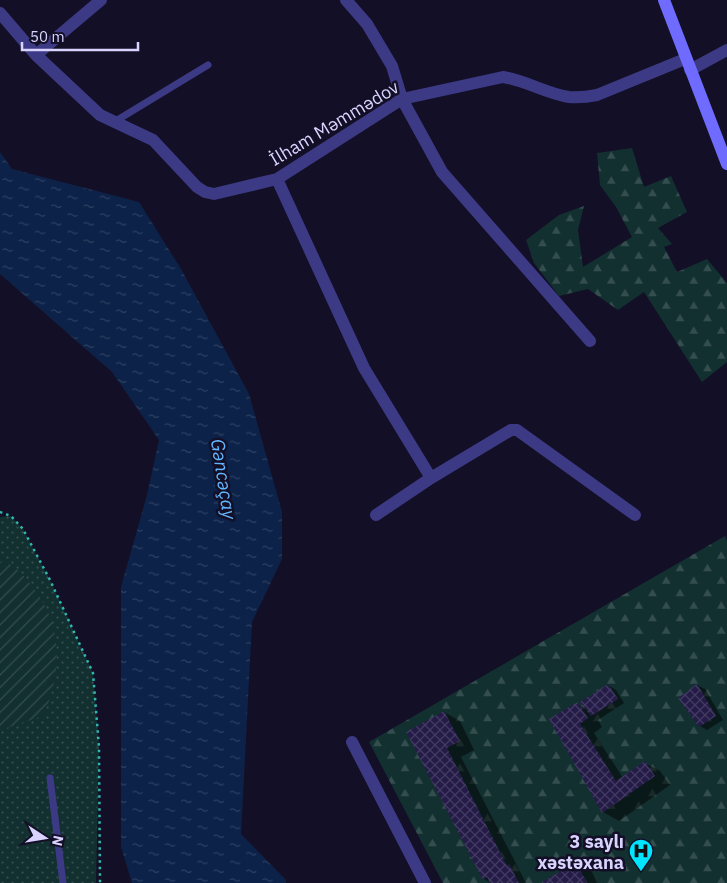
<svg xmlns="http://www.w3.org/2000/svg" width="727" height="883" viewBox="0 0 727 883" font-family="'IBM Plex Sans',sans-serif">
	<defs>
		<pattern id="forest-firs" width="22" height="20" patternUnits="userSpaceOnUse" patternTransform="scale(1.25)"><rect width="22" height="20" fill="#12302f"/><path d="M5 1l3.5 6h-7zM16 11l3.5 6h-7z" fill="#344d4e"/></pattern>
		<pattern id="park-dots" width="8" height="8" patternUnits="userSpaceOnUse" patternTransform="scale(1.25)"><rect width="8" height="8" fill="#12302f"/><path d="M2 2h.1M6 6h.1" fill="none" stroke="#344d4e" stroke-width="1.8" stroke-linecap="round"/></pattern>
		<pattern id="garden-furrows" width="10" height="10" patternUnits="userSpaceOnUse" patternTransform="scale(1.25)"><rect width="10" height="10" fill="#12302f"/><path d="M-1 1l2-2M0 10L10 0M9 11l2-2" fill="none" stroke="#344d4e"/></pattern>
		<pattern id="water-ripples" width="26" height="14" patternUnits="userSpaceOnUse" patternTransform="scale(1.25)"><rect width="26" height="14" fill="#0c2248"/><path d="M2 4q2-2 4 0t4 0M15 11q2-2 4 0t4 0" fill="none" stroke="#2f4163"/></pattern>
		<pattern id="building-cross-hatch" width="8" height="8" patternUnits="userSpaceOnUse" patternTransform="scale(1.25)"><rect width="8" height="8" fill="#241b47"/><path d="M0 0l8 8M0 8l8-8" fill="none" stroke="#433b63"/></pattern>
	</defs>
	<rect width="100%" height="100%" fill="#130f26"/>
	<path fill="url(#forest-firs)" d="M632,148L644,187L671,176L687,212L658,228L672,244L664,247L677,272L707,259L727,283V362L702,382L644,292L618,310L588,289L559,296L534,263L526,240L559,215L584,206L578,230L583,267L632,237L616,207L600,185L597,153Z
		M725,536L727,541V883H443L369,742Z"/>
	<path fill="url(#park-dots)" d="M11,516L23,529L50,580L93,673L99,747L96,883H0V517Z"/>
	<path fill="url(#garden-furrows)" d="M3,561C15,565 24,576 32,586C63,624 63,673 43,716L0,730V562Z"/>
	<path fill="url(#water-ripples)" d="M0,152L12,169L139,202L181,269L249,394L282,512V559L252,622L241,834L286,880V883H132L121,847V587L147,495L159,440L112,372L0,274Z"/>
	<path fill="#0007" d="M608,685L616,690L624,703L598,720L602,727L594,733L623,778L645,763L660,771L670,785L619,821L603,812L551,720L577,704L587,709Z
		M697,685L705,689L723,720L707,730L700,726Z
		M444,712L460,721L474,750L461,757L526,883H491L484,879L408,732Z
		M576,864L592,872L597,883H543Z"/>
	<path fill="url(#building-cross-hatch)" d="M608,684L618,699L591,716L580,702Z
		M697,684L716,716L699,727L678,698Z
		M577,702L588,718L580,724L616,781L645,761L655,776L602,813L549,719Z
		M444,711L460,741L447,748L507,866L509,864L519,883H490L487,877L483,880L406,732Z
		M576,862L587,883H541Z"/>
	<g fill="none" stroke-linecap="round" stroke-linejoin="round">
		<path stroke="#2fb8b0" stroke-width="2.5" stroke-dasharray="2.5 4" stroke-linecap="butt" d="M0,512L11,516L23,529L50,580L93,673L99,747L100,883"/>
		<path stroke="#3d3a85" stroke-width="7" d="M114,122L208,65
			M50,778L63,883"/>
		<path stroke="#3d3a85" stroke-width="12" d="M346,0L367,24L392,66L402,99L442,172L590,341
			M0,13L36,55L100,115L153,140L197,187L205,192L214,194L277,179L402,99L503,77C525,80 547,94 569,97C578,98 587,97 597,95L685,59
			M36,55L101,0
			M690,70L727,50
			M277,179L364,368L431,478
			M376,515L431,478L511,430H517L635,515
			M352,742L425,883"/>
		<path stroke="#6f6bff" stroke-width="12" d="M664,0L727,164"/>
	</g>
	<defs>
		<symbol id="hospital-pin" viewBox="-11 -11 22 30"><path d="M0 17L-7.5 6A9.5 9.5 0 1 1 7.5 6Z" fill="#00e5ff" stroke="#130f26"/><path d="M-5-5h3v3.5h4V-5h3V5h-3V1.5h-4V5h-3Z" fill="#111"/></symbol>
	</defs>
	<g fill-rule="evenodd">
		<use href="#hospital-pin" x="627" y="837" width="28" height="38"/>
	</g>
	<g text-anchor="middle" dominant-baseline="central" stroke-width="5" stroke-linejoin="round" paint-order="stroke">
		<g font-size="18" fill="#d9d4ff" stroke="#130f26">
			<text transform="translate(334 123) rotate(-31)">İlham Məmmədov</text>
		</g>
		<g font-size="18" font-weight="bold" fill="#d9d4ff" stroke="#130f26" text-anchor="end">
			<text x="624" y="841">3 saylı<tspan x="624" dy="21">xəstəxana</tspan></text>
		</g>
		<g font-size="19" font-style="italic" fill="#62b6ff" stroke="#130f26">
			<text transform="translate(224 479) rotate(81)">Gəncəçay</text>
		</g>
	</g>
	<g transform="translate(45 838) rotate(102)" stroke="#130f26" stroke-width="4" paint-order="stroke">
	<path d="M0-4L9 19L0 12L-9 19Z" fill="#d9d4ff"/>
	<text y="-8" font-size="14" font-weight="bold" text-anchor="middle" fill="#d9d4ff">N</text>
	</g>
	<path d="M22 42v8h116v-8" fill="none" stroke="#d9d4ff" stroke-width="2.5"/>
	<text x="30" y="42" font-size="15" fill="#d9d4ff" stroke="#130f26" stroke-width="4" paint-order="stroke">50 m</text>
</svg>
